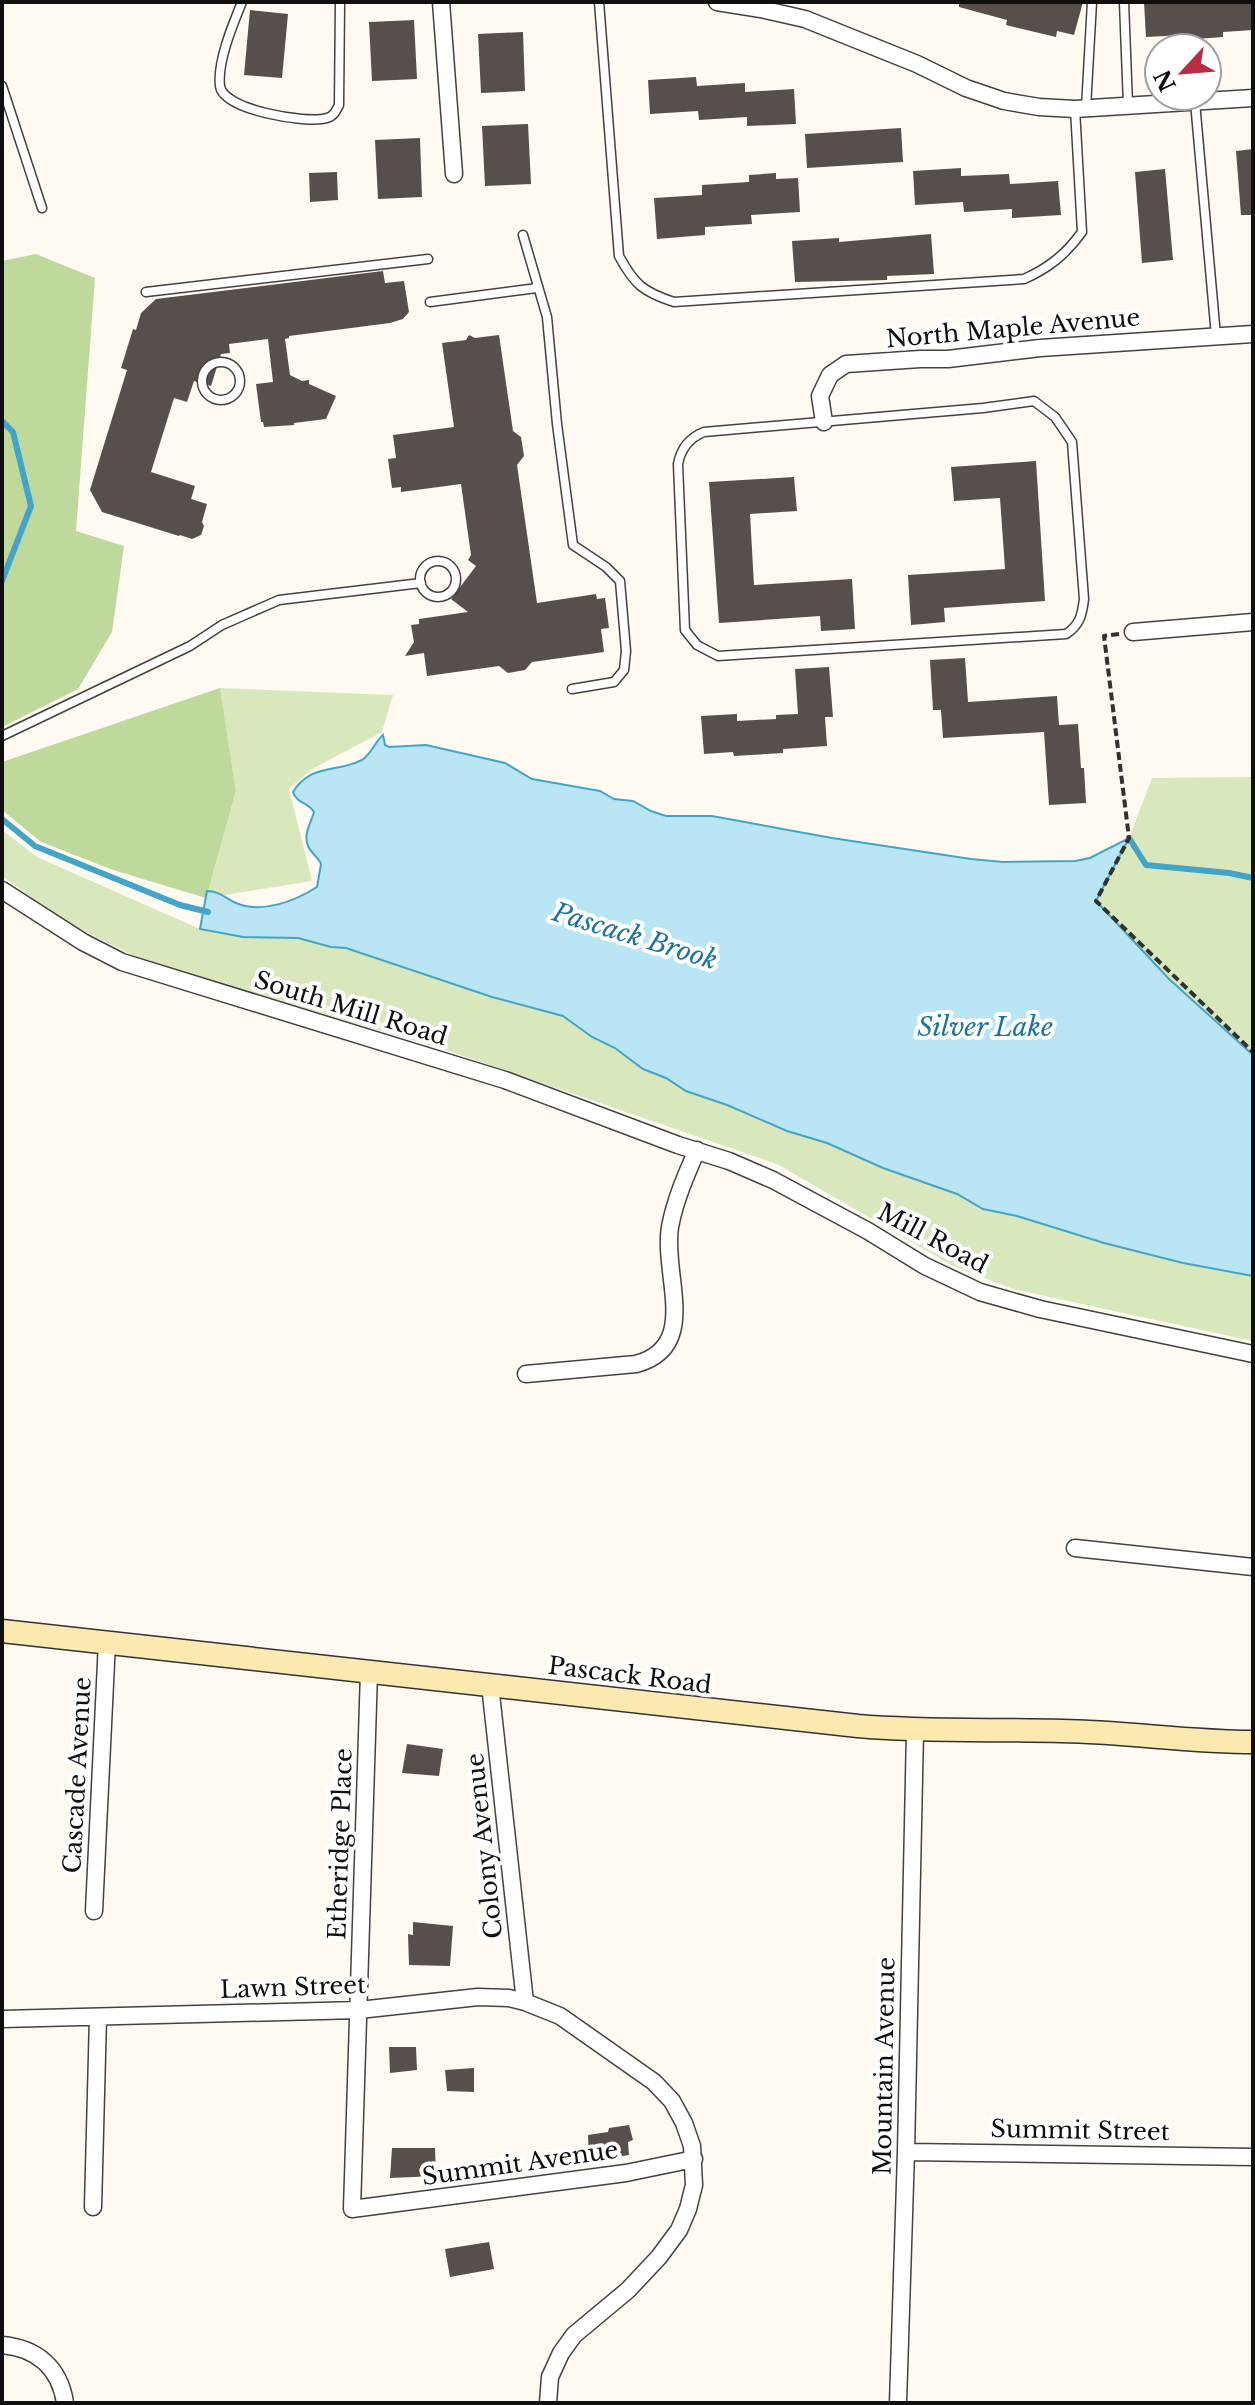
<svg xmlns="http://www.w3.org/2000/svg" width="1255" height="2405" viewBox="0 0 1255 2405" font-family="'Libre Baskerville',serif">
	<rect width="100%" height="100%" fill="#fefaf2"/>
	<path fill="#d9e8bc" d="M220,688L393,695L382,732L312,769L289,789L312,881L206,898L236,791Z
		M1253,777V1055L1169,979L1096,901L1129,838L1152,778Z
		M2,830L37,857L200,929L243,937L298,938L331,947L346,948L492,997L563,1016L592,1037L615,1048L643,1069L666,1078L686,1091L727,1105L787,1131L827,1143L883,1168L957,1194L988,1211L1017,1216L1104,1243L1253,1276V1341L1013,1289L953,1266L777,1164L443,1049L144,961L66,922L2,876Z"/>
	<path fill="#bfd89c" d="M36,254L95,278L76,531L124,546L112,632L78,689L2,727V261Z
		M220,688L236,791L206,898L113,870L41,842L2,810V762Z"/>
	<path fill="#b9e5f4" stroke="#43a4c8" stroke-width="2" d="M383,735L385,745L389,747L426,745L505,763L532,779L600,791L614,799L633,801L651,811L666,816H712L832,838L971,859L1003,862L1075,861L1090,858L1129,838L1096,901L1169,979L1253,1055V1276L1183,1263L1104,1243L1017,1216L983,1209L957,1194L883,1168L827,1143L787,1131L727,1105L686,1091L666,1078L643,1069L615,1048L592,1037L563,1016L492,997L346,948L331,947L298,938L243,937L200,929L207,891C219,891 225,898 236,903C262,914 295,901 317,887L321,864C318,857 311,853 308,846C303,834 311,823 314,812C308,802 297,804 293,792C311,763 337,773 362,760C371,754 375,742 383,735Z"/>
	<g fill="none" stroke-linecap="round" stroke-linejoin="round">
		<path stroke="#43a4c8" stroke-width="6" d="M2,421L13,432L31,506L2,581
			M2,819L35,846L180,905L208,912
			M1129,838L1146,865L1229,873L1253,878"/>
	</g>
	<path fill="#574f4c" d="M959,2H1083L1074,35L1057,31L1056,37L1006,25L1007,20L959,7Z
		M1144,2H1253V30L1223,32V37L1183,40V35L1146,37Z
		M250,10L288,14L282,78L244,75Z
		M414,20L417,79L372,81L369,22Z
		M523,32L525,91L481,93L478,34Z
		M696,77L697,86L745,83V92L794,89L796,124L747,126V117L699,120L698,111L650,114L648,80Z
		M528,124L531,184L485,186L482,126Z
		M901,128L903,162L807,168L805,134Z
		M420,138L422,197L378,199L375,140Z
		M1253,149V215H1241L1236,151Z
		M961,168V176L1009,174L1010,184L1058,181L1061,215L1012,218V209L964,212L963,202L915,205L913,171Z
		M1165,169L1173,260L1142,263L1135,172Z
		M337,172L338,200L310,202L309,173Z
		M776,173V179L798,178L800,212L751,215L752,224L705,227V235L657,239L654,198L702,195V185L749,182V175Z
		M931,234L934,274L887,276V280L795,282L792,241L839,238V242Z
		M383,271L385,283L404,281L409,312L403,319L390,323L289,336V338L285,339L290,375L302,381L309,380V384L336,396L326,419L294,423V425L264,427L263,422H261L256,384L273,382L268,339L229,344L230,353L221,354L211,386L194,381L187,402L174,398L151,472L195,486L191,499L207,504L202,522L204,526L201,535L192,539L180,535L179,536L102,512L90,490L127,370L121,368L133,329L136,330L141,313L156,299Z
		M469,335L475,338L499,335L513,431L521,437L524,456L517,465L537,603L596,594L597,599L605,598L609,628L601,629L604,652L532,662L525,670L508,673L499,666L427,676L424,653L405,656L414,642L411,625L419,624V619L468,612L451,599L476,566L468,560L471,555L461,484L401,492V487L392,488L388,459L396,458L393,435L454,427L442,343L466,340Z
		M1036,461L1045,601L944,608L945,622L911,625L908,575L1005,569L1000,498L954,501L951,467Z
		M794,477L797,511L750,514L754,585L852,579L855,629L821,631L820,616L719,623L709,482Z
		M965,658L968,702L1057,696L1059,725L1078,724L1081,768H1084L1086,803L1049,805L1044,732L943,738L941,710H933L930,660Z
		M829,667L833,717H825L827,746L783,749V753L734,756L733,752L704,754L701,716L737,714V721L776,719V715L798,714L795,669Z
		M407,1744L443,1749L439,1776L402,1773Z
		M413,1922L453,1926L450,1966L409,1965L408,1934L413,1935Z
		M389,2047H416L417,2070L390,2073Z
		M474,2068V2092L447,2091L445,2070Z
		M629,2125L633,2140L628,2142L629,2155L589,2161L588,2135L608,2132L609,2128Z
		M392,2148H435L436,2176L390,2178Z
		M489,2242L494,2269L450,2277L445,2249Z"/>
	<g fill="none" stroke-linecap="round" stroke-linejoin="round">
		<defs>
			<path id="lane" d="M242,2C233,24 217,62 220,86C223,110 306,124 327,118C334,116 336,111 339,105L340,2
				M599,2L619,256C634,284 643,292 674,302L1024,279C1049,268 1066,254 1082,232L1075,109
				M1124,2L1128,105
				M2,86L42,208
				M1195,102L1216,336
				M1086,108L1092,2
				M523,235L547,317L557,424L573,545L606,567L620,581L626,651L624,670L614,682L572,689
				M146,292L428,259
				M430,302L537,288
				M202 381a19 19 0 1 1 38 0a19 19 0 1 1-38 0Z
				M1034,401L1055,417L1072,442L1084,599C1082,615 1080,625 1066,634L718,656L697,645L685,630L678,464C681,448 689,438 704,432L983,408Z
				M420 579a18 18 0 1 1 36 0a18 18 0 1 1-36 0Z
				M2,736L190,646L222,625L279,600L421,583"/>
			<path id="street" d="M441,2L454,174
				M717,2L761,9L805,19L917,64L966,88L1004,101L1039,107L1075,109L1253,98
				M824,422L820,396L830,375L846,364L920,359H948L1040,348L1253,334
				M1133,632L1253,622
				M2,890L83,942L122,962L505,1080L678,1145L729,1161L773,1180L868,1231L925,1266L980,1292L1040,1309L1253,1354
				M526,1374L636,1364C701,1347 662,1275 670,1227C675,1200 686,1175 697,1150
				M1075,1548L1253,1567
				M369,1672L352,2209L626,2173L694,2159
				M490,1685L525,2002
				M94,1911L107,1642
				M2,2019L359,2010L478,1997L509,1998L525,2002L560,2016L654,2082L672,2101L684,2123L692,2146L694,2185L688,2209L679,2230L659,2257L628,2290L574,2335L561,2353L550,2377L548,2403
				M906,2152L1253,2157
				M93,2207L98,2017
				M2,2345C37,2348 60,2368 65,2403
				M898,2403L906,2152L915,1731"/>
			<path id="secondary" d="M2,1631L858,1726C926,1732 994,1729 1062,1731C1126,1732 1189,1742 1253,1742"/>
		</defs>
		<use href="#lane" stroke="#424242" stroke-width="11"/>
		<use href="#street" stroke="#424242" stroke-width="19"/>
		<use href="#secondary" stroke="#313131" stroke-width="25"/>
		<path stroke="#313131" stroke-width="4" stroke-dasharray="8 4" stroke-linecap="butt" d="M1119,634L1104,636L1129,838L1096,901L1253,1052"/>
		<use href="#lane" stroke="#fff" stroke-width="8"/>
		<use href="#street" stroke="#fff" stroke-width="16"/>
		<use href="#secondary" stroke="#fbe9b0" stroke-width="22"/>
	</g>
	<g text-anchor="middle" dominant-baseline="central" stroke-width="8" stroke-linejoin="round" paint-order="stroke">
		<g font-size="24" fill="#0f0f0f" stroke="#fff">
			<text transform="translate(1013 328) rotate(-5)">North Maple Avenue</text>
			<text transform="translate(351 1008) rotate(17)">South Mill Road</text>
			<text transform="translate(933 1238) rotate(28)">Mill Road</text>
			<text transform="translate(630 1675) rotate(7)">Pascack Road</text>
			<text transform="translate(77 1775) rotate(-87)">Cascade Avenue</text>
			<text transform="translate(340 1844) rotate(-88)">Etheridge Place</text>
			<text transform="translate(484 1846) rotate(-96)">Colony Avenue</text>
			<text transform="translate(293 1987) rotate(-2)">Lawn Street</text>
			<text transform="translate(884 2066) rotate(-89)">Mountain Avenue</text>
			<text transform="translate(1080 2130) rotate(1)">Summit Street</text>
			<text transform="translate(520 2163) rotate(-8)">Summit Avenue</text>
		</g>
		<g font-size="26" font-style="italic" fill="#1d759c" stroke="#fff">
			<text transform="translate(635 936) rotate(17)">Pascack Brook</text>
			<text x="985" y="1027">Silver Lake</text>
		</g>
	</g>
	<rect width="1255" height="2405" fill="none" stroke="#0f0f0f" stroke-width="8"/>
	<g transform="translate(1183 72) rotate(244)"><circle r="38" fill="#ffffff" stroke="#9f9f9f" stroke-width="2"/>
	<path d="M0-6L14 30L0 20L-14 30Z" fill="#ba2c45"/>
	<text y="-12" font-size="22" font-weight="bold" text-anchor="middle" fill="#0f0f0f">N</text>
	</g>
</svg>
